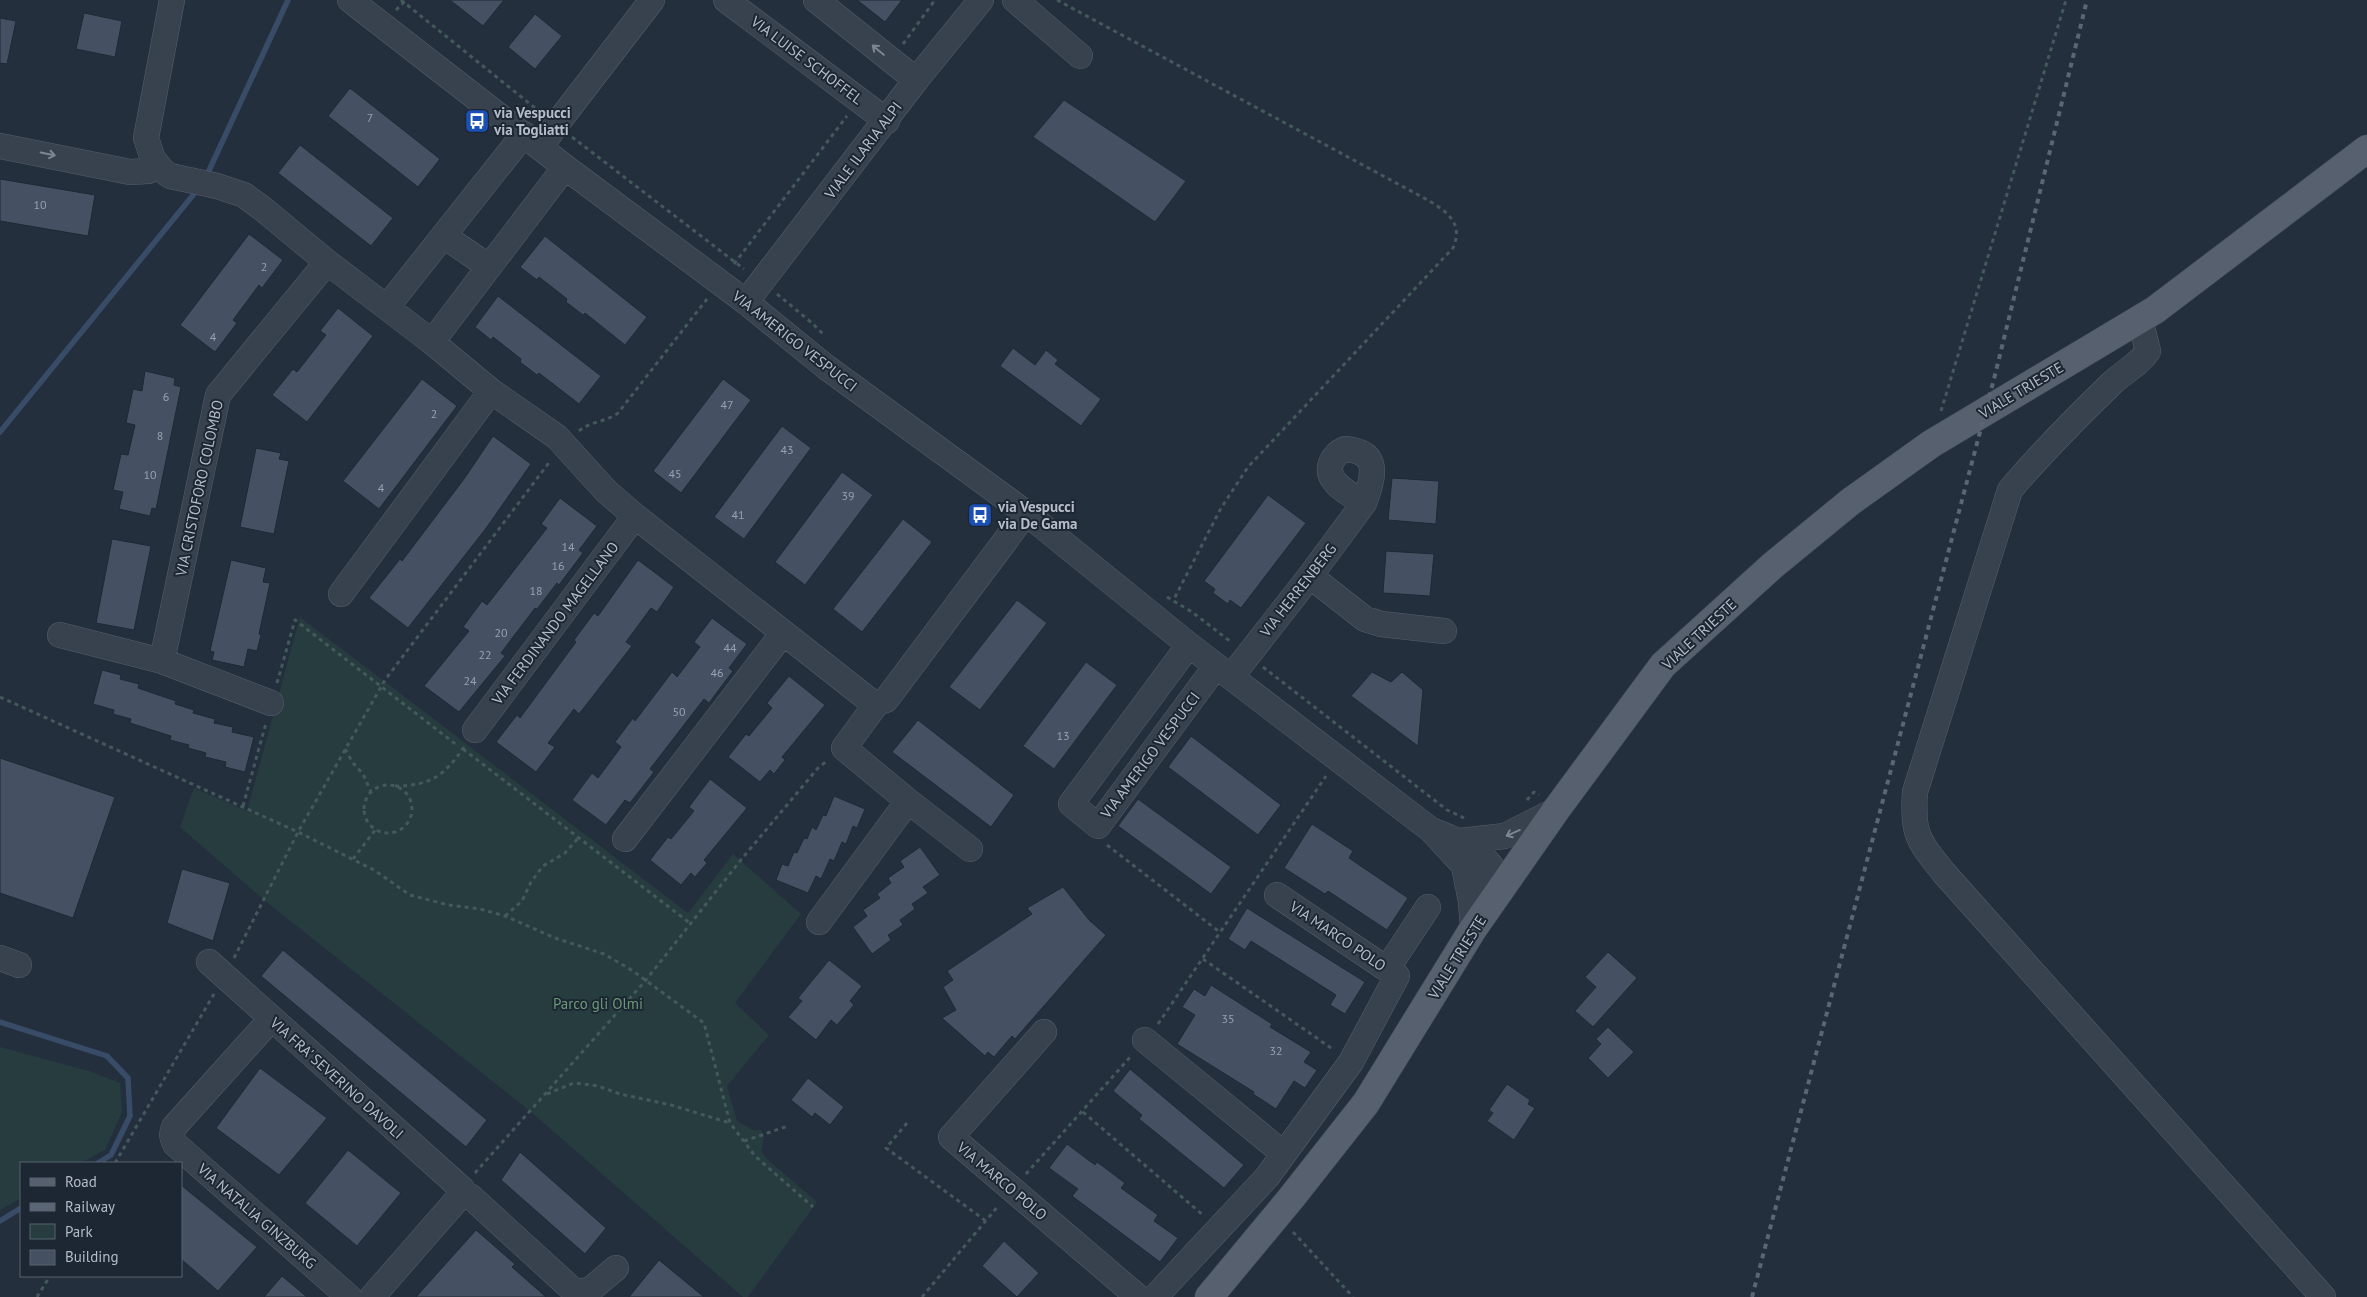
<svg xmlns="http://www.w3.org/2000/svg" width="2367" height="1297" viewBox="0 0 2367 1297" font-family="'PT Sans',sans-serif">
	<rect width="100%" height="100%" fill="#242f3e"/>
	<path fill="#263c3f" d="M300,617L688,913L733,854L801,914L735,1003L769,1035L727,1086L737,1121L753,1130H761L764,1137L761,1151L767,1159L817,1202L748,1297H743L530,1111L264,900L180,827L194,788L247,811Z
		M0,1047L89,1071L120,1083L122,1112L105,1150L81,1163H21V1198L0,1210Z"/>
	<g fill="none" stroke-linecap="round" stroke-linejoin="round">
		<path stroke="#394c67" stroke-width="5.5" d="M206,177L288,0
			M0,432L198,189
			M0,1022L107,1056L128,1078L130,1116L111,1155L98,1163
			M0,1221L21,1208"/>
	</g>
	<path fill="#455162" stroke="#1f2835" d="M450,0H504L483,26Z
		M857,0H902L885,22Z
		M84,13L122,21L115,57L76,49Z
		M535,14L562,36L535,69L508,47Z
		M0,18L16,21L7,64L0,63Z
		M350,88L440,159L418,187L328,116Z
		M1064,100L1186,181L1155,222L1033,137Z
		M300,145L393,218L371,246L278,173Z
		M0,179L95,195L88,236L0,221Z
		M249,234L283,260L262,288L259,285L233,320L237,323L215,352L180,325Z
		M545,236L647,317L625,345L585,313L583,315L566,302L567,299L539,277L537,280L520,267Z
		M498,296L601,376L579,404L539,373L537,375L520,362L521,359L493,337L491,340L475,327Z
		M338,308L373,336L307,422L272,395L293,369L297,372L326,335L320,331Z
		M1013,348L1035,365L1046,350L1058,360L1055,364L1101,399L1081,426L1000,366Z
		M145,371L175,378L174,385L181,387L156,509L152,508L150,516L119,509L123,492L113,490L121,454L128,455L135,425L126,423L133,389L142,391Z
		M422,379L457,406L379,509L343,481Z
		M723,379L751,400L681,493L653,471Z
		M782,426L811,448L744,539L714,517Z
		M493,436L531,464L487,527L408,628L369,598L400,559L402,561L464,479Z
		M256,448L281,453L279,459L289,461L274,534L240,527Z
		M842,472L873,495L805,585L775,562Z
		M1392,478L1439,481L1436,524L1388,520Z
		M1268,495L1306,523L1241,608L1230,600L1228,604L1213,593L1215,589L1204,581Z
		M560,498L597,526L579,550L583,553L559,585L557,583L537,609L535,608L501,653L505,656L459,712L424,686L469,631L463,627L482,601L487,605L547,528L541,524Z
		M903,519L932,542L862,632L833,609Z
		M112,539L151,546L134,630L96,623Z
		M1386,551L1434,554L1430,596L1383,593Z
		M231,560L266,568L263,582L270,583L259,634L261,635L257,651L248,649L244,667L212,660L214,652L210,651Z
		M638,560L674,587L657,612L651,608L626,642L632,646L579,714L574,709L548,743L555,747L536,772L496,742L517,715L520,718L576,642L574,640L594,613L598,616Z
		M1017,600L1047,623L980,710L949,687Z
		M712,618L747,644L729,668L733,671L709,703L704,699L650,769L654,772L630,803L625,800L606,825L572,800L592,773L598,778L621,747L615,742L633,718L635,721L672,672L677,677L700,647L694,642Z
		M1086,662L1117,685L1054,769L1023,746Z
		M102,670L121,675L120,679L139,684L138,688L176,701L175,704L194,710L193,713L215,719L214,723L233,727L232,732L254,737L245,772L225,767L226,762L205,757L206,753L188,748L189,745L170,740L171,736L130,723L131,719L113,714L114,710L93,704Z
		M1372,672L1391,682L1402,672L1423,690L1418,746L1351,696Z
		M789,676L825,705L782,757L785,760L774,774L770,770L760,782L728,757L746,734L749,736L772,708L767,703Z
		M918,720L1014,795L991,827L892,752Z
		M1191,736L1281,805L1258,835L1168,767Z
		M0,758L115,797L73,918L0,893Z
		M710,779L747,808L704,860L707,863L695,877L691,873L681,885L650,860L668,837L671,839L694,811L689,807Z
		M834,796L865,809L857,828L853,826L846,844L842,842L834,861L830,859L821,879L816,876L808,893L776,880L782,864L788,866L794,852L797,853L804,838L807,839L812,827L816,830L823,815L826,816Z
		M1138,799L1231,867L1211,894L1118,826Z
		M1312,824L1353,851L1349,858L1408,898L1387,930L1328,891L1325,894L1284,868Z
		M920,847L940,875L923,887L928,893L912,904L915,909L900,920L903,925L888,935L891,940L872,954L853,927L867,916L863,910L880,898L877,894L891,883L888,878L904,867L900,861Z
		M182,869L230,883L213,941L167,923Z
		M1063,887L1089,920L1106,935L1015,1039L1012,1036L994,1057L988,1052L985,1056L942,1018L956,1010L943,987L953,980L947,971L1032,914L1027,908Z
		M1247,908L1365,982L1345,1014L1330,1005L1336,995L1251,941L1245,950L1228,939Z
		M283,950L487,1120L466,1147L261,976Z
		M1608,952L1637,978L1593,1027L1575,1011L1596,987L1585,977Z
		M829,960L862,986L850,1001L854,1005L837,1025L831,1020L816,1040L788,1017L802,1001L798,998Z
		M1211,985L1272,1024L1270,1027L1311,1052L1304,1062L1317,1070L1305,1088L1294,1081L1276,1109L1253,1094L1254,1092L1177,1044L1195,1015L1182,1007L1194,989L1205,996Z
		M1608,1027L1634,1052L1608,1078L1588,1058L1601,1044L1596,1039Z
		M260,1068L327,1118L279,1175L216,1128Z
		M1130,1069L1244,1165L1224,1188L1139,1119L1142,1115L1113,1091Z
		M808,1078L844,1107L830,1125L815,1113L812,1117L791,1100Z
		M1507,1084L1530,1100L1528,1104L1535,1108L1514,1140L1487,1121L1493,1113L1489,1110Z
		M1067,1144L1095,1165L1097,1162L1125,1183L1121,1188L1158,1215L1154,1221L1178,1238L1160,1262L1072,1196L1078,1189L1049,1168Z
		M348,1150L401,1193L357,1246L305,1203Z
		M520,1152L606,1228L585,1254L501,1180Z
		M181,1185L257,1247L218,1291L181,1259Z
		M476,1230L515,1264L512,1267L546,1297H416Z
		M1004,1241L1039,1273L1017,1297L982,1266Z
		M659,1260L704,1297H629Z
		M282,1276L307,1297H264Z"/>
	<g fill="none" stroke-linecap="round" stroke-linejoin="round">
		<defs>
			<path id="minor" d="M172,0L146,138L153,159L163,171L170,176L217,186L244,195L263,209L327,262L432,342L491,391L557,437L606,491L635,516L869,700L877,703
				M350,0L565,167L746,302L826,367L1026,513L1189,645L1431,830L1480,883L1501,889C1496,856 1460,841 1431,830
				M726,0L887,121
				M816,0L916,80
				M1015,0L1080,56
				M0,146L130,172L148,171L158,166
				M541,147L556,125L652,0
				M444,236L488,266
				M746,302L916,80L981,0
				M387,307L524,134
				M2140,319L2148,351C2139,365 2123,372 2111,384C2076,418 2041,453 2010,490L1915,792C1912,835 1918,840 1944,873L2323,1297
				M432,342L565,167
				M1310,576L1365,619L1381,624L1444,631
				M341,594L491,391
				M60,635L162,661L271,703
				M1189,645L1071,804L1098,826L1216,666
				M162,661L218,395L327,262
				M1231,677L1310,576L1364,503C1374,476 1381,452 1345,449C1338,452 1334,456 1331,463C1324,482 1350,494 1364,503
				M877,703L886,700L1026,513
				M475,730L635,516
				M908,801L970,849
				M625,839L783,633
				M1460,841L1505,836L1556,810
				M1464,866L1471,902L1473,929
				M819,922L908,801L844,748L877,703
				M0,958L19,965
				M209,962L462,1189V1194
				M1387,969L1428,907
				M271,1019L174,1127C171,1134 172,1137 175,1144L349,1297
				M1044,1032L951,1137L1138,1297
				M1145,1040L1284,1154
				M462,1194L470,1196L575,1292L590,1290L616,1268
				M372,1297L462,1194
				M1155,1297L1267,1177L1351,1062L1397,976L1277,895"/>
			<path id="major" d="M1209,1297L1292,1197L1366,1103L1473,929L1556,810L1663,665L1772,566L1850,502L1931,444L2155,310L2367,149"/>
		</defs>
		<use href="#minor" stroke="#565f6c" stroke-width="26"/>
		<use href="#major" stroke="#414a57" stroke-width="29"/>
		<path stroke="#44595c" stroke-width="3" stroke-dasharray="4 4" stroke-linecap="butt" d="M401,0L540,112
			M1057,0L1424,198C1443,209 1465,221 1453,248L1248,467L1221,508L1173,601
			M396,10L406,0
			M903,44L935,0
			M572,137L744,269
			M734,264L847,116
			M777,294L812,323L823,334
			M1941,411L2066,0
			M579,431C591,421 606,422 618,413L707,299
			M1167,597L1192,612L1231,642
			M1263,667L1447,810L1464,818
			M277,683L295,620L458,746
			M0,697L298,832L374,870L410,895L448,905L480,909L505,916L555,938L604,954L633,971L704,1023L730,1123L755,1156L813,1207
			M345,749L353,763L363,774L371,792
			M463,749L691,924
			M364 809a24 24 0 1 1 48 0a24 24 0 1 1-48 0Z
			M395,786C431,786 445,775 464,747
			M1527,800L1534,792L1539,795
			M243,806L266,723
			M1107,845L1221,933
			M353,859L376,829
			M505,916L522,901L531,882L543,866L565,853L579,837
			M234,958L298,832L385,680L551,460
			M1203,959L1334,1050
			M1158,1024L1326,776
			M547,1094L574,1083L598,1086L620,1094L671,1105L730,1123
			M1083,1112L1204,1216
			M907,1123L886,1148L986,1221
			M744,1141L788,1126
			M115,1163L214,994
			M475,1173L646,980L740,861L818,768L828,760
			M1026,1174L1132,1055
			M1293,1232L1353,1297
			M37,1297L50,1276
			M922,1297L999,1205"/>
		<use href="#minor" stroke="#38414e" stroke-width="25"/>
		<use href="#major" stroke="#56606e" stroke-width="28"/>
		<path stroke="#5a6575" stroke-width="4" stroke-dasharray="5 5" stroke-linecap="butt" d="M1752,1297L1995,375L2087,0"/>
	</g>
	<defs><path id="oneway-shaft" d="M-6 0H5M1.5-3L5.5 0L1.5 3" fill="none" stroke-width="1.6" stroke-linecap="round" stroke-linejoin="round" transform="scale(1.25)"/></defs>
	<g stroke="#7c8592">
		<use href="#oneway-shaft" transform="translate(878 50) rotate(-140)"/>
		<use href="#oneway-shaft" transform="translate(48 154) rotate(12)"/>
		<use href="#oneway-shaft" transform="translate(1513 833) rotate(156)"/>
	</g>
	<defs>
		<symbol id="bus-square" viewBox="-11 -11 22 22"><rect x="-9" y="-9" width="18" height="18" rx="4" fill="#1a4fb4" stroke="#1d2633"/><path d="M-5-6H5V4H4V6H2V4H-2V6H-4V4H-5ZM-3.5-4V0h7V-4ZM-3.5 1.2v1.5H-2V1.2ZM2 1.2v1.5H3.5V1.2Z" fill="#fff"/></symbol>
	</defs>
	<g fill-rule="evenodd">
		<use href="#bus-square" x="463" y="107" width="28" height="28"/>
		<use href="#bus-square" x="966" y="501" width="28" height="28"/>
	</g>
	<g text-anchor="middle" dominant-baseline="central" stroke-width="4" stroke-linejoin="round" paint-order="stroke">
		<g font-size="12" fill="#98a1af">
			<text x="370" y="117">7</text>
			<text x="40" y="204">10</text>
			<text x="264" y="266">2</text>
			<text x="213" y="336">4</text>
			<text x="166" y="396">6</text>
			<text x="727" y="404">47</text>
			<text x="434" y="413">2</text>
			<text x="160" y="435">8</text>
			<text x="787" y="449">43</text>
			<text x="675" y="473">45</text>
			<text x="150" y="474">10</text>
			<text x="381" y="487">4</text>
			<text x="848" y="495">39</text>
			<text x="738" y="514">41</text>
			<text x="568" y="546">14</text>
			<text x="558" y="565">16</text>
			<text x="536" y="590">18</text>
			<text x="501" y="632">20</text>
			<text x="730" y="647">44</text>
			<text x="485" y="654">22</text>
			<text x="717" y="672">46</text>
			<text x="470" y="680">24</text>
			<text x="679" y="711">50</text>
			<text x="1063" y="735">13</text>
			<text x="1228" y="1018">35</text>
			<text x="1276" y="1050">32</text>
		</g>
		<g font-size="15" fill="#b4bcc9" stroke="#1d2633">
			<text transform="translate(807 60) rotate(37)">VIA LUISE SCHOFFEL</text>
			<text transform="translate(863 150) rotate(-53)">VIALE ILARIA ALPI</text>
			<text transform="translate(795 341) rotate(38)">VIA AMERIGO VESPUCCI</text>
			<text transform="translate(2021 390) rotate(-31)">VIALE TRIESTE</text>
			<text transform="translate(199 488) rotate(-78)">VIA CRISTOFORO COLOMBO</text>
			<text transform="translate(1298 590) rotate(-52)">VIA HERRENBERG</text>
			<text transform="translate(555 623) rotate(-53)">VIA FERDINANDO MAGELLANO</text>
			<text transform="translate(1699 634) rotate(-43)">VIALE TRIESTE</text>
			<text transform="translate(1150 755) rotate(-53)">VIA AMERIGO VESPUCCI</text>
			<text transform="translate(1338 936) rotate(34)">VIA MARCO POLO</text>
			<text transform="translate(1457 957) rotate(-58)">VIALE TRIESTE</text>
			<text transform="translate(337 1078) rotate(42)">VIA FRA' SEVERINO DAVOLI</text>
			<text transform="translate(1002 1181) rotate(40)">VIA MARCO POLO</text>
			<text transform="translate(257 1216) rotate(41)">VIA NATALIA GINZBURG</text>
		</g>
		<g font-size="15" font-weight="bold" fill="#b4bcc9" stroke="#1d2633" text-anchor="start">
			<text x="494" y="112">via Vespucci<tspan x="494" dy="17">via Togliatti</tspan></text>
			<text x="998" y="506">via Vespucci<tspan x="998" dy="17">via De Gama</tspan></text>
		</g>
		<g font-size="15" fill="#6b9a76" stroke="#1d2633">
			<text x="598" y="1003">Parco gli Olmi</text>
		</g>
	</g>
	<rect x="20" y="1162" width="162" height="115" fill="#1d2633" stroke="#59626f"/>
	<rect x="30" y="1178" width="25" height="8" fill="#56606e" stroke="#59626f"/>
	<text x="65" y="1187" font-size="15" fill="#b4bcc9">Road</text>
	<rect x="30" y="1203" width="25" height="8" fill="#5a6575" stroke="#59626f"/>
	<text x="65" y="1212" font-size="15" fill="#b4bcc9">Railway</text>
	<rect x="30" y="1224" width="25" height="15" fill="#263c3f" stroke="#59626f"/>
	<text x="65" y="1237" font-size="15" fill="#b4bcc9">Park</text>
	<rect x="30" y="1250" width="25" height="15" fill="#455162" stroke="#59626f"/>
	<text x="65" y="1262" font-size="15" fill="#b4bcc9">Building</text>
</svg>
